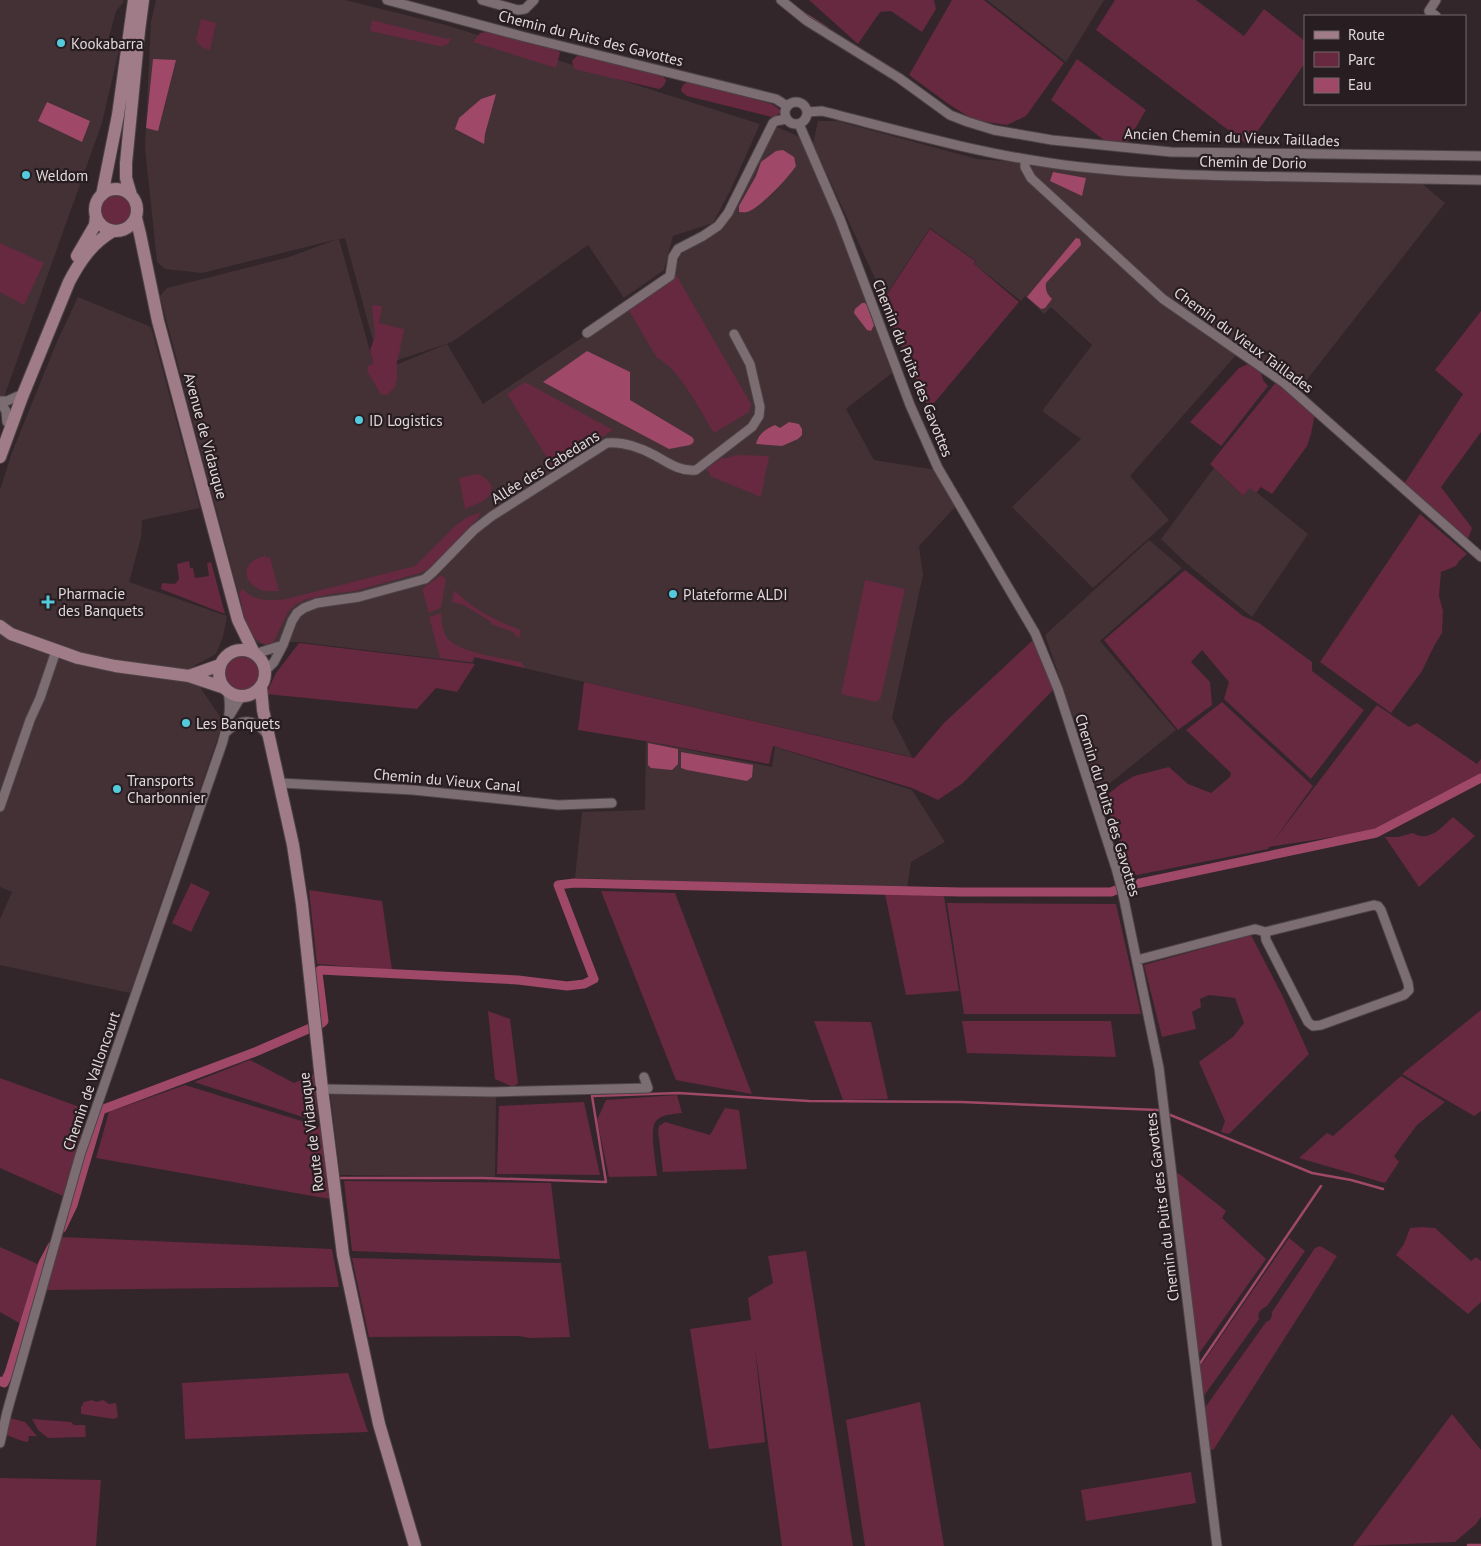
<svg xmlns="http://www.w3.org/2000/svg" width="1481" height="1546" viewBox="0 0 1481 1546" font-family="'PT Sans',sans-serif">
	<rect width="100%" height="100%" fill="#32262a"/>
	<path fill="#433136" d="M0,0H124L123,3L116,11L108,41L120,46L102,123L0,408Z
		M156,0H345L446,25L760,124L730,191L713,223L673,236L664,270L624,298L588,245L452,342L380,366L345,238L339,239L376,373L447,344L483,404L673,277L680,255L723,229L777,127L802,138L846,246L892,373L846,409L874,460L936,470L957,505L919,546L923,575L892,718L912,757L475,657L473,663L299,642H275L270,646L257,643L249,634L160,296L167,288L289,257L338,239L202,273L165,269L157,262L145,147L151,22Z
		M987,0H1104L1066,62Z
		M818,121H837L977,159L1029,163L1052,168L1115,176L1229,180L1420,182L1445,203L1302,386L1236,355L1130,476L1169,520L1093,588L1012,507L1081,439L1042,411L1092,345L1051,307L1044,314L1025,296L1021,301L974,264L976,261L930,228L884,298L813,144Z
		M78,297L151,327L200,508L142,520L141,538L129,582L227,616L223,637L216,654L194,666L202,690L221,718V728L130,993L0,965V919L12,892L0,887V490L11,455L56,344Z
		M1214,468L1243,496L1250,487L1308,534L1252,617L1187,564L1161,539Z
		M1149,540L1182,568L1100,641L1176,730L1099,792L1045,635Z
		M646,741L772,767L775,747L912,790L945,842L911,862L907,888L575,878L582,812L645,810Z
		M330,1092L496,1096L495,1177L340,1175Z"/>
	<path fill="#662940" d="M809,0H934L936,9L922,32L891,11L880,12L858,44Z
		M952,0H984L1064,63L1026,116L1007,125L974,120L950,105L909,75Z
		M1115,0H1196L1244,36L1264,9L1305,41V63L1248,145L1096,30Z
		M201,19L216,23L210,50L201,47L196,40Z
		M372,20L447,39L451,38C449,45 446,46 439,46L370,31Z
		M486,32L557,49L560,53L556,68L473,42L480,33Z
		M583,55L662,75L666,80C665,85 663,87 659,89L578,70L574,68L572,61L577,56Z
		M1077,59L1146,110L1127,142L1104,140L1051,100Z
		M688,82L696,83L772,104L779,109L781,112L776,116L772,117L687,96L682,92L681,89L684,84Z
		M100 210a16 16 0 1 1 32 0a16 16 0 1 1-32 0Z
		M930,229L975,261L974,264L1019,302L929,409L882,302Z
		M0,243L44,263L24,305L0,292Z
		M675,273L751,404L749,412L714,433C701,412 679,368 657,358L628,309Z
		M372,305L382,306L379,323L404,329V331L397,362V378L395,387L387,395L381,394L368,373L367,367L373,363L370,350L375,337Z
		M1481,311V432L1441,487L1472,528L1468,539L1404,484L1463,394L1435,370Z
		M1248,364L1261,373L1263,380L1268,386L1221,446L1190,422L1239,368Z
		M1277,381L1315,413L1311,434L1307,446L1272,494L1261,487L1256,493L1250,488L1243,496L1210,464Z
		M525,382L613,430L554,469L507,394Z
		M736,455L769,456L761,497L710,476V473L706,469L723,457L724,459Z
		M478,474C488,478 498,488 487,498C481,503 472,506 465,509L459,478Z
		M481,512L478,518L432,568L420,573L355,591L331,594L304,600L295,605L288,612L274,641L269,646C245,639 244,614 239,593L243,589C253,602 271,601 286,599L415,566L456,525L468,517Z
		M1420,514L1467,554L1459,561L1456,566L1441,572L1439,596L1443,611L1442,633L1434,646L1422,671L1391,713L1320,662Z
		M266,556V558L270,557L279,591C272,591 265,592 259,589C246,583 241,569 254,560C257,558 262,557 266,556Z
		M189,561L190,568H193L195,578L209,576L207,563L211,562L225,614L161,589L162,583L175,584L179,579L177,564Z
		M1185,570L1243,616L1259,623L1312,662V671L1364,710L1311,779L1224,699L1229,682L1202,650L1191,662L1210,682L1212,705L1178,730L1104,640Z
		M441,575L446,579L441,608L429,613L422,589Z
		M865,580L905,589L881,697L877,702L841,694Z
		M454,590C473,609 496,621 521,630L519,639L513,632L491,624V622L464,605L452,602Z
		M441,613C442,622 442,633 449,640C462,653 502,658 521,662L525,668L474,657L472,662L440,658L429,617Z
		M1033,640L1054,689L963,783L938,800L912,788L773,746L769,764L645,741L578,730L584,682L914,758L944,723Z
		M299,643L475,664L457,692L436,688L417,709L266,694L276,673Z
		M225 674a17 17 0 1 1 34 0a17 17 0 1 1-34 0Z
		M1222,702L1313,786L1272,843L1377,705L1409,727L1417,723L1477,764L1481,759V774L1429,800L1372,831L1269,847L1268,849L1132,876L1104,798L1118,786L1134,776L1169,767L1188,784L1211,793L1230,777L1231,773L1186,730Z
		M1453,817L1475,836L1419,887L1385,837H1398L1413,833C1429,843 1442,827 1453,817Z
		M191,883L210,892L191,932L172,923Z
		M309,890L382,901L392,970L317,964Z
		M601,891L675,893L752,1094L676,1080Z
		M885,894L944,896L959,991L906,995Z
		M947,903L1116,904L1141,1014H964Z
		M1251,935L1282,995L1309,1054L1229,1134L1221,1132L1225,1121L1199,1062L1233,1037L1244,1023L1235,998L1209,995L1200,999L1201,1007L1192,1012L1196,1029L1162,1037L1144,965Z
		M1481,1010V1111L1474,1116L1402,1074Z
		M488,1011L510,1019L518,1083L513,1087L495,1079Z
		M814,1021L871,1022L888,1099L843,1100Z
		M962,1021H1111L1116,1057L967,1053Z
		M250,1060L294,1083L314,1074L318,1122L194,1082Z
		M1401,1076L1445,1102L1417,1125L1394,1156L1399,1162L1385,1183L1299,1158L1327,1133L1333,1136Z
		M0,1078L88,1110L63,1196L0,1168Z
		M185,1085L321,1127L330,1199L96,1158L109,1112Z
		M677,1095L682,1113C674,1114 661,1114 656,1121C649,1129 656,1164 657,1176L609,1177L597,1120L606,1100Z
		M584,1102L600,1175L497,1174L499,1106Z
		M725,1108L739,1110L747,1169L663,1172L658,1131L659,1126L665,1122L710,1135Z
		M1178,1173L1226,1211L1222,1218L1266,1259L1198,1355L1174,1176Z
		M344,1181L551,1183L560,1259L352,1251Z
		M1422,1227L1435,1228L1471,1261L1476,1257L1481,1261V1302L1468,1314L1396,1255L1404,1244L1410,1228Z
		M62,1237L332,1249L339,1287L45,1290Z
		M1289,1238L1305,1251L1267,1306C1261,1309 1257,1313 1259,1319L1203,1397L1200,1367Z
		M1320,1246L1337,1256L1214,1449L1209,1451L1204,1409L1266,1322L1270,1320L1272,1315V1312L1315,1248Z
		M0,1247L40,1265L21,1324L0,1312Z
		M806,1251L853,1546H782L755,1348L765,1442L709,1449L690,1329L751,1320L748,1298L773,1283L768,1256Z
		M352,1258L561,1263L570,1337L530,1338L519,1336L369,1337Z
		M348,1373L368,1432L185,1439L182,1383Z
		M92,1400L96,1402L103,1400L109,1404L116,1403L118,1417L114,1419L81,1414V1407L84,1402Z
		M920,1402L944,1546H865L846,1420Z
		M1452,1414L1481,1450V1517L1476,1524L1455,1542L1353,1546Z
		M10,1418L25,1422L37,1436H29L28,1442C19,1441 14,1437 5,1435Z
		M32,1419L71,1422L74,1425H85L86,1437L48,1438L38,1430Z
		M1191,1472L1196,1503L1086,1521L1081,1490Z
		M0,1478L101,1480L96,1546H0Z"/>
	<path fill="#9f4868" d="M153,59L176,60L158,131L146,128Z
		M496,94L485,134L484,144L455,129L459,118L481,99Z
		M47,102L90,121L82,142L38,121Z
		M783,150L794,157L796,166C789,177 760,208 747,212C744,213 741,212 739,212V206L756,176L761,162L776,151Z
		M1053,172L1086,178L1082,196L1050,181Z
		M1076,238L1080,239L1081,245L1046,283C1045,290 1047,294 1052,299L1045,308L1041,309L1027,297Z
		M862,303H865L867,305L874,325L871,331L867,330L854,313L855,309Z
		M587,351L630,372V400L692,437L694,440L693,443L690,445L669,449L543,382Z
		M789,422L799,424L802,429V435L798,439L782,446L756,444C758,434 767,428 775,425L780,428Z
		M648,743L678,749V764L672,770L651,768L648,765Z
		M681,752L753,765L752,777L747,781L687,770L681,768Z"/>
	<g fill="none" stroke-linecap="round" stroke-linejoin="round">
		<path stroke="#9f4868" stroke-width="2.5" d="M802,12L827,28
			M1168,1114L1312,1173L1351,1180L1383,1189
			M341,1178H483L606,1182L592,1096L678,1093L809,1101L961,1102L1158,1110L1163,1112
			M1199,1365L1321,1186
			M1468,1545H1481"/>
		<path stroke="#9f4868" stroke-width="9" d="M62,1228L73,1205L101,1110L255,1052L322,1023L324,1021L318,973L320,970L518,980L567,986L584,984L594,979L558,885L574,883L960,892H1111L1126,886L1376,833L1481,778
			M0,1381L4,1383L9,1373L43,1263L52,1246"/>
		<defs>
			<path id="street" d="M387,0L525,37L776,99L787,106
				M482,0L518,10L525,9L534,0
				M781,0L807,21L899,78L950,115L968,122L994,130L1052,140L1171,152L1481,156
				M1436,16L1429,11L1436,0
				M785 113a11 11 0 1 1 22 0a11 11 0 1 1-22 0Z
				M807,112L822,111C897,130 973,152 1050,163C1133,175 1216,176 1299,177C1360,178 1420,179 1481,180
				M799,124L840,219L910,405L938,468L1035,633L1058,689L1116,868L1122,890L1159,1068L1217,1546
				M1025,159V167L1031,178L1163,299L1283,382L1481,557
				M587,333L670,276L673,257L678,249L703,236L718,226L728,213L773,123L776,121L786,119
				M0,401H7L18,396
				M0,402L6,411L7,422
				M255,654L283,645
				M265,671L274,662L283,645L292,621L297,613L304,608L317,603L359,597L425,579L433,572L474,530L492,516L607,443C622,441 642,448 656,456C668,463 681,472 696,470L752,427L759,416L760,407L750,364L734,334
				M230,715L239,700L243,697
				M225,733C240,718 255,717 268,736
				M280,783L413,790L558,805L612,803
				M0,807L30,720L40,698L56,651
				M1137,960L1255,929L1265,932L1374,905L1378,906L1381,910L1408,983L1409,990L1404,995L1321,1025L1313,1026L1308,1022L1266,940L1265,932
				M322,1089L493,1092L648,1088L644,1077
				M0,1443L7,1412L80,1155L222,744C227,726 232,711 228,692"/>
			<path id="secondary" d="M95 210a21 21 0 1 1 42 0a21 21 0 1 1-42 0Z
				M102,195L118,115L134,0
				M131,195L126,178V163L139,31L143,0
				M136,218L140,234L158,321L238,620L254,653
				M77,256L95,225L96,216
				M0,457L22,397L69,282C80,261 92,243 113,231
				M0,626L11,634L78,658L115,666L189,676L222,687
				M219 673a23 23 0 1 1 46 0a23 23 0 1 1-46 0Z
				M189,676L220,665
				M261,687L263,710L293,845L302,904L322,1089L343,1255L379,1424L415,1546"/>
		</defs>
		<use href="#street" stroke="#4d4346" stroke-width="11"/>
		<use href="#secondary" stroke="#4d4346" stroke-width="14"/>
		<use href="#street" stroke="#7b6d71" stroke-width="9"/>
		<use href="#secondary" stroke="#9f7c87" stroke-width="12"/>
	</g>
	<g fill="#54cadd" stroke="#281d20" stroke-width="2">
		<circle cx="61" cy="43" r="5"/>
		<circle cx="26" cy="175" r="5"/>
		<circle cx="359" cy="420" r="5"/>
		<circle cx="673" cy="594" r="5"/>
		<path d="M45.5 594.5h5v5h5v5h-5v5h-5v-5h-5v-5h5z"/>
		<circle cx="186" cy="723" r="5"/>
		<circle cx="117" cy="789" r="5"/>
	</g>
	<g text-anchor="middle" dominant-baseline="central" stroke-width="4.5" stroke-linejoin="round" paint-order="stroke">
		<g font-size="15" fill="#e0d8da" stroke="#281d20">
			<text transform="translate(591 38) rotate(14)">Chemin du Puits des Gavottes</text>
			<text transform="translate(1232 137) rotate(2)">Ancien Chemin du Vieux Taillades</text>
			<text transform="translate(1253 162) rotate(1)">Chemin de Dorio</text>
			<text transform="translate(1244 340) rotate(36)">Chemin du Vieux Taillades</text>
			<text transform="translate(913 368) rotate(68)">Chemin du Puits des Gavottes</text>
			<text transform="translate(206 436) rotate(75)">Avenue de Vidauque</text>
			<text transform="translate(545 467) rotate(-32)">Allée des Cabedans</text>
			<text transform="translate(447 780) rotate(5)">Chemin du Vieux Canal</text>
			<text transform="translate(1108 805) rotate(73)">Chemin du Puits des Gavottes</text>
			<text transform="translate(91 1081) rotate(-71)">Chemin de Valloncourt</text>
			<text transform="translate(311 1132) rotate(-97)">Route de Vidauque</text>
			<text transform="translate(1162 1207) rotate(-97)">Chemin du Puits des Gavottes</text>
		</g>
		<g font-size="15" fill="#e0d8da" stroke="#281d20" text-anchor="start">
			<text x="71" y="43">Kookabarra</text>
			<text x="36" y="175">Weldom</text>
			<text x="369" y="420">ID Logistics</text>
			<text x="58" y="593">Pharmacie<tspan x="58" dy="17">des Banquets</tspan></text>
			<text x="683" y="594">Plateforme ALDI</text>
			<text x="196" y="723">Les Banquets</text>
			<text x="127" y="780">Transports<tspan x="127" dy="17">Charbonnier</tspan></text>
		</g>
	</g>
	<rect x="1304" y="15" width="162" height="90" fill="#281d20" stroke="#72686a"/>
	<rect x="1314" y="31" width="25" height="8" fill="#9f7c87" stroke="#72686a"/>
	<text x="1348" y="40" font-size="15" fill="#e0d8da">Route</text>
	<rect x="1314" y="52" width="25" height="15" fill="#662940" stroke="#72686a"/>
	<text x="1348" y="65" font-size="15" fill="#e0d8da">Parc</text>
	<rect x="1314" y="78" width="25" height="15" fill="#9f4868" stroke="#72686a"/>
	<text x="1348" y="90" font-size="15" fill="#e0d8da">Eau</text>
</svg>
